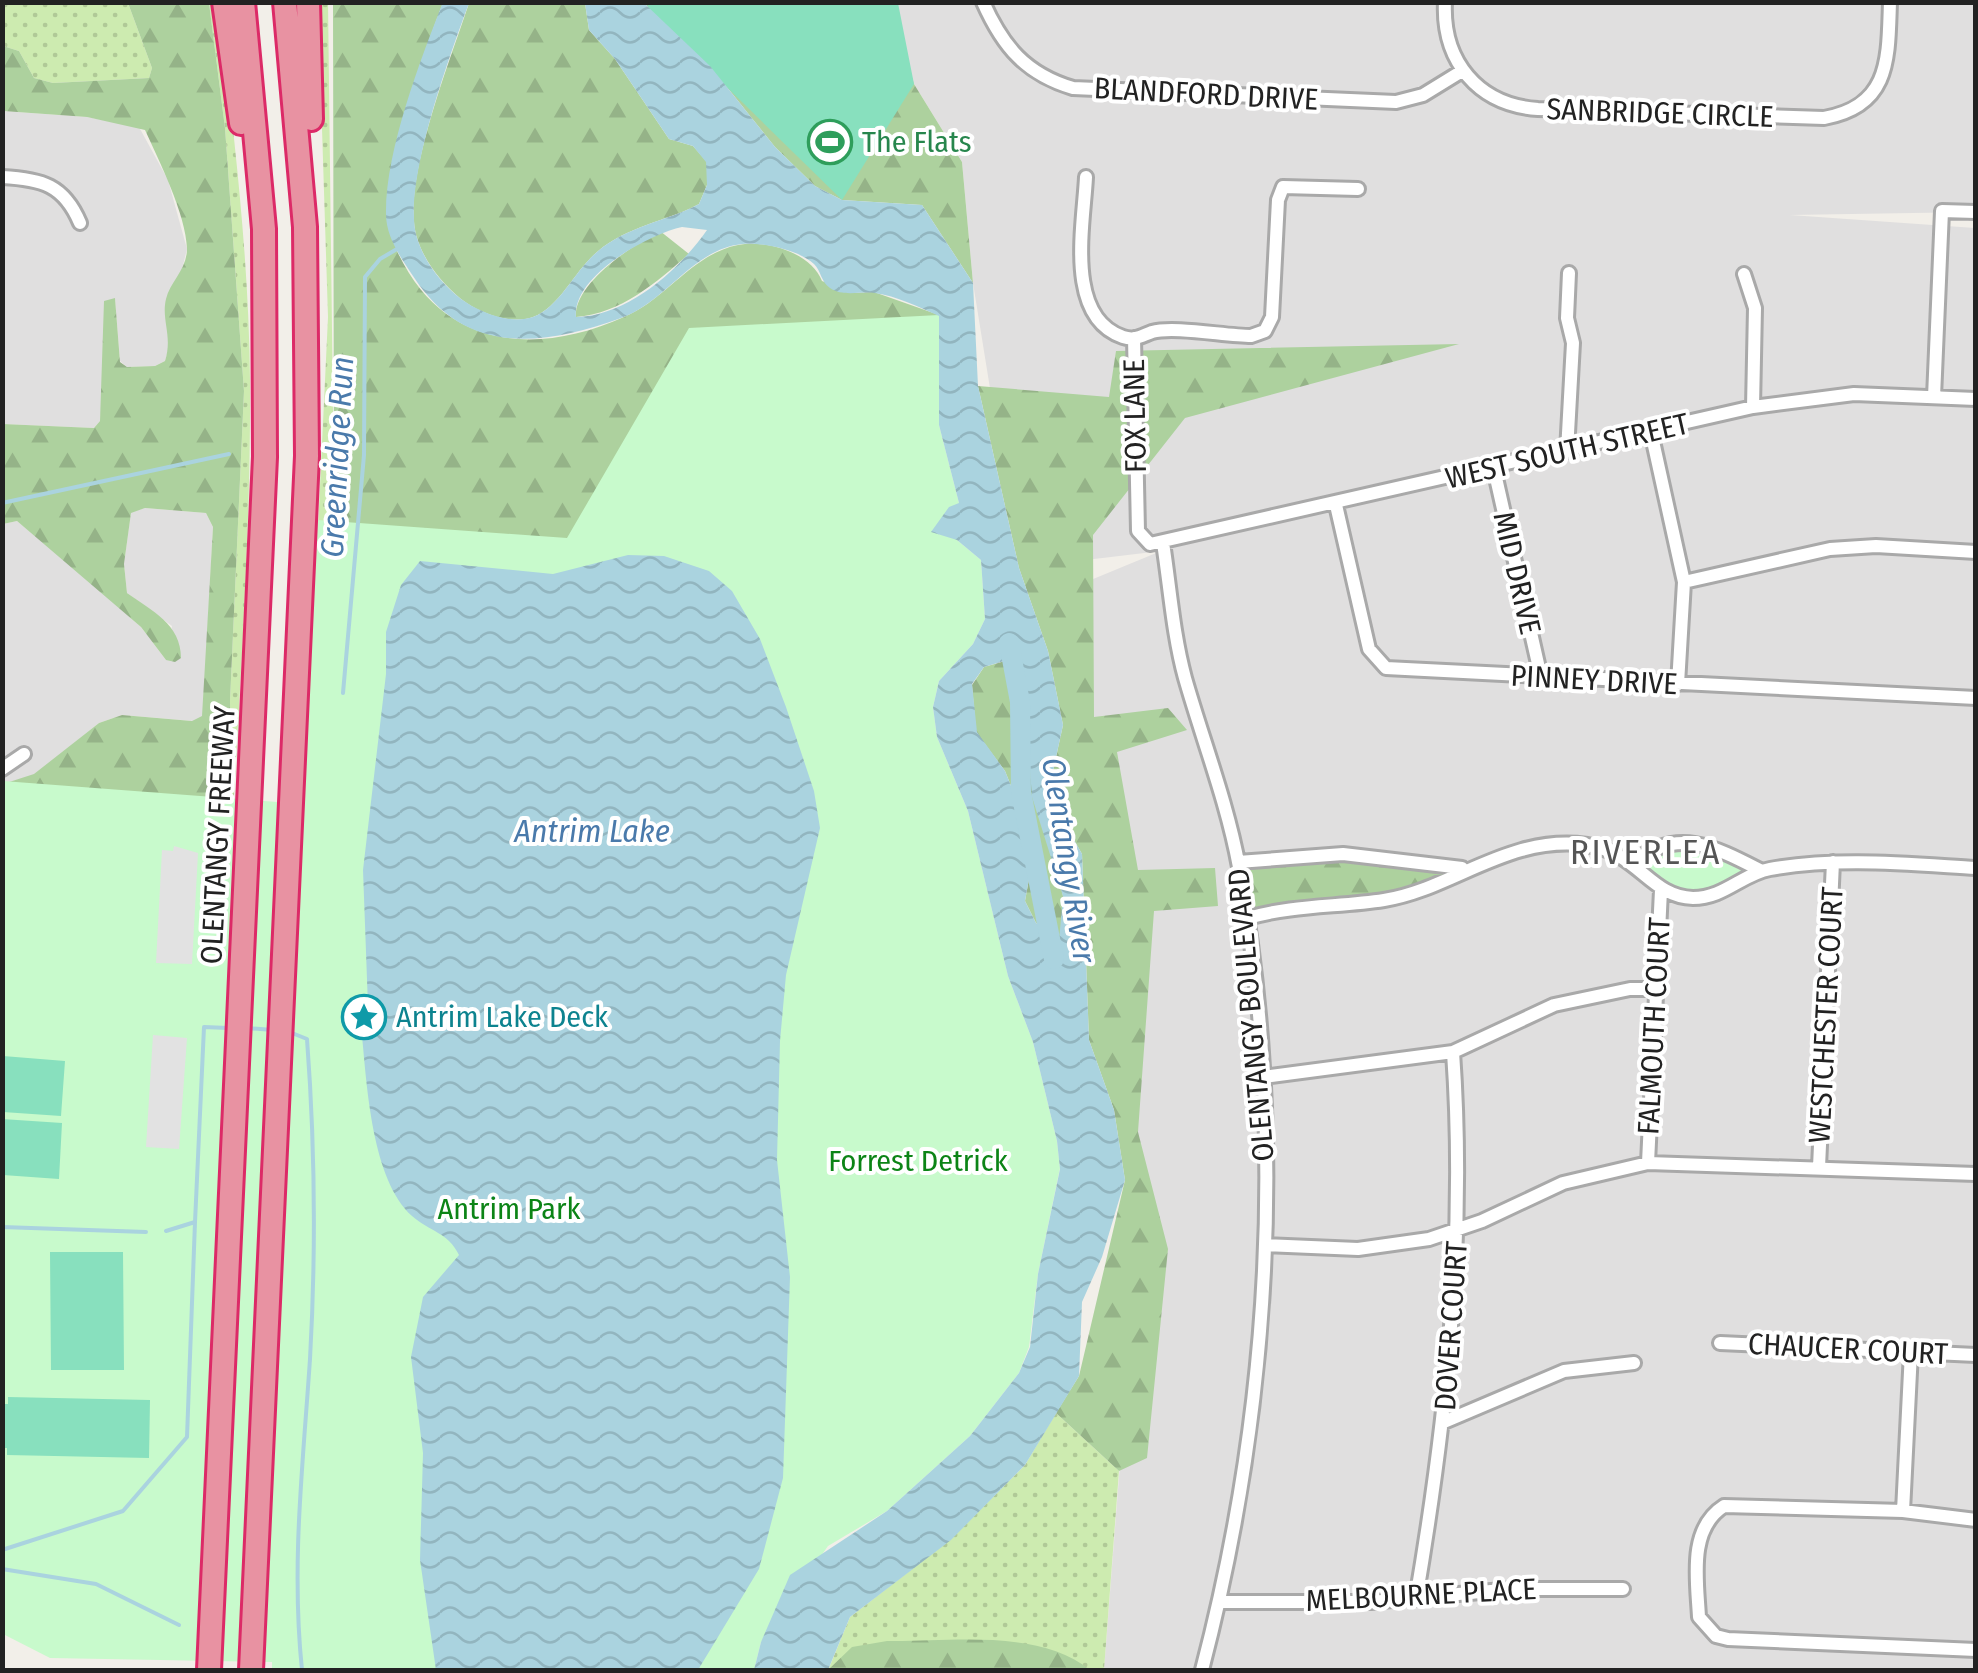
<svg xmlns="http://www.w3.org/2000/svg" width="1978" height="1673" viewBox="0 0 1978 1673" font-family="'Fira Sans Condensed',sans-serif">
	<defs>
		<pattern id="grass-dots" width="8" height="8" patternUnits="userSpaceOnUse" patternTransform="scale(2.5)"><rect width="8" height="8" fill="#cdebb0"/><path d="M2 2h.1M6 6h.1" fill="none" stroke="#b0c997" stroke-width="1.8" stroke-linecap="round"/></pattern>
		<pattern id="forest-firs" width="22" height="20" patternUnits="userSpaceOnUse" patternTransform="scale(2.5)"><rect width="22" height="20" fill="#add19e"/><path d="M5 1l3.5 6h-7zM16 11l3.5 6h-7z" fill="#95b388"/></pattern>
		<pattern id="water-waves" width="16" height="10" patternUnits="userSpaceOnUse" patternTransform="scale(2.5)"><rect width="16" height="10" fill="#aad3df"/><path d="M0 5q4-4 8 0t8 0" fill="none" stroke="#92b5bf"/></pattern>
	</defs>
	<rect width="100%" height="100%" fill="#f2efe9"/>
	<path fill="#e0dfdf" d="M890,3H1975V212L1790,215L1975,228V1670H1104L1129,1348L1138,1132L1052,596L1161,551L1019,568L973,283L962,162L914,84Z
		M2,111L87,117L139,127L168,180L187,249L181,273L166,300L171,341L165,361L155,366L127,367L120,361L115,298L100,421L94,428L3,424Z
		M145,508L206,513L213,527L203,716L193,721L122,715L99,723L34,775L3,784V524L17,521L75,569L141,627L166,660L172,626L127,593L124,564L131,512Z"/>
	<path fill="url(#grass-dots)" d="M328,2L334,494L299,932L328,317L318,3Z
		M2,3H128L152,68L149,78L53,83L34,78L19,51L3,46Z
		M209,3H216L221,25C235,143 249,261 250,381C251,538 239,695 231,852L230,701L244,391L225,128Z
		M1056,1413L1119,1471L1104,1670L829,1668L850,1617L951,1539L1025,1465Z"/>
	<path fill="url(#forest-firs)" d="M128,3H209L225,128L244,391L230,701L231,852L3,784L34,774L99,723L122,715L192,721L202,716L213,527L206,513L145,508L131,513L124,564L127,593C152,611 181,624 181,658L175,662L166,660L141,627L17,521L3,524V424L94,428L100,421L104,301L115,298L120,362L127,367L155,366L165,361C173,336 161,320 166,299C170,282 187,269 187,249C186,214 159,161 145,130L87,117L3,111V46L19,51L34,78L53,83L149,78L152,68Z
		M333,3H443C427,43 415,84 404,126C400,137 394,150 393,162C391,180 391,238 398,253C443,348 535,357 624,317C667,299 692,254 738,245C767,239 811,253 822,281L853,293L874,292L939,315L754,1670L567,538L327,560L334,494Z
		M469,3H585L589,30L615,59L669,139L693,146L707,162V185L699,204C665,222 627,226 597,252C575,270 560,307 533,317C510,325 479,313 461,299C442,283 425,263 417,238C400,184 451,59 469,3Z
		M644,3H890L914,84L962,162L973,283L922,205L842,200L815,186L775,147L710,66Z
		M660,231L689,254C657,282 620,314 576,317C573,284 634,244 660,231Z
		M1459,344L1185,418L1093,535L1094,717L1168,708L1187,730L1117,752L1138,870L1215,868L1218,906L1154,911L1138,1132L1168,1249L1147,1458L1119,1471L1056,1413L1079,1376L1125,1180L1114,1110L1089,1040L1082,854L1048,794L1063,725L1048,651L1019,568L978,386L1109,397L1116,351Z
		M1005,661L1023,675L1029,734L1063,896L1060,942L1036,923L1025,901L1032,862L1020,808L1005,771L976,732L972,685L984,667Z
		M1343,854L1465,868L1387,900L1248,918L1238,862Z
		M887,1641C949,1642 1039,1628 1090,1670H828L852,1647Z"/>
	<path fill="#c8facc" d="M939,315V425L959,503L957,540L981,560L985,619L973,644L939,681L933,707L937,737L968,811L1008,976L1033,1042L1057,1141L1060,1168L1038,1274L1029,1347L1019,1373L970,1436L887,1511L828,1546L761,1642L754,1670H272V1662L50,1658L3,1634V781L291,803L304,519L567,538L689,328Z
		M1694,840L1762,871C1706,900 1681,912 1634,862Z"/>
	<path fill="#88e0be" d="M647,3H898L914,84L842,200L649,11Z
		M3,1056L65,1061L61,1116L3,1112Z
		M2,1119L62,1123L59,1179L3,1175Z
		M50,1252H123L124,1370H51Z
		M8,1397L150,1400L149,1458L7,1455V1448H3L2,1404H8Z"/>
	<path fill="#e2e2e2" d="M174,846L198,853L192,964L156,963L162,850L173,851Z
		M153,1035L187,1038L179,1149L146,1147Z"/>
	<path fill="url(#water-waves)" fill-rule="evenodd" d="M443,2L469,3C450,55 401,187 417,238C425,263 441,283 461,299C479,312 510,325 533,317C560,307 575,270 597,252C627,226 665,222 699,204L707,185L706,162L693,146L669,139L615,59L589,30L585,3H644L710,66L775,147L815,186L842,200L922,205L973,283L978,386L1019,568L1048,651L1063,725L1048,794L1082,854L1089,1040L1114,1110L1125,1180L1102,1257L1082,1302L1079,1376L1025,1465L951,1540L850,1617L828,1670H754L761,1642L790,1575L887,1511L970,1436L1019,1373L1030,1347L1038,1274L1060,1169L1057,1141L1033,1042L1008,976L968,811L937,737L933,707L939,681L973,644L985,619L981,560L957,540L931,532L949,507L959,503L939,425V316C919,307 896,296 875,293C860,291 843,297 830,288C821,282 821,271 814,264C799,250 762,242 742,244C693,249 666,302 621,318C540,347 465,356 413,276C401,258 386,237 386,214C385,152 420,61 443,2ZM682,227L707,230C679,270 628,316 576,317C572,276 649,234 682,227ZM1004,661L1023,676L1032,797L1063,896L1059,941L1036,923L1025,901L1032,862L1020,808L1005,771L977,732L972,684L984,667Z
		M628,555L664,556L709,571L732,591L760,639L786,707L814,791L820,828L786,975L780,1041L777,1160L790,1277L783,1478L759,1569L698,1670H436L420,1560L423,1453L411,1357L423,1297L459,1255C448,1232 430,1232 412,1216C372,1180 367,1087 362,1036L369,1034L363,870L386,674V632L401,585L420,561L553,574Z"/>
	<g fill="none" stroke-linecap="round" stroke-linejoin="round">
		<path stroke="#aad3df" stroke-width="4" d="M2,503L229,454
			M343,693L364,455L365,277L380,259L397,249
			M247,1028L273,1030
			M287,1031L307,1039C315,1145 316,1253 310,1359C303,1464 291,1565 302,1670
			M2,1227L146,1232
			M166,1231L195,1222L204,1027L228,1028
			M2,1550L123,1511L187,1437L195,1222
			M2,1569L96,1584L179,1625"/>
		<path stroke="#aad3df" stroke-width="20" d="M1009,643L1020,702L1021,792L1054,959"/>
		<defs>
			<path id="street" d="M983,2C1003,47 1026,74 1073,88L1396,102L1423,95L1462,71
				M1445,2C1442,61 1478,105 1538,109L1824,118C1891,106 1888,58 1890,2
				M2,177C42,179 64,185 80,223
				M1086,177C1084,223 1064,317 1123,337C1135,341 1141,336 1152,332C1174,326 1226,336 1251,336L1265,331L1272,317L1278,200L1283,187L1358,189
				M1744,274L1755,308L1753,407
				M1134,338L1138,531L1150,544L1753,407L1854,394L1976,399
				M1934,397L1942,211L1976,212
				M1651,432L1684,582L1678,684
				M1567,451L1573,343L1567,318L1569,273
				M1494,469L1541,677
				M1336,505L1369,649L1386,668L1976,698
				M1163,543C1170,588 1173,634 1185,678C1203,741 1227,802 1239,867C1287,1133 1270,1410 1202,1670
				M1684,582L1830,549L1876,546L1976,552
				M2,769L24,754
				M1238,862L1343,854L1462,868
				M1634,862C1678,826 1717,848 1762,871
				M1248,918C1292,905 1339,907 1384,900C1453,889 1509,834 1587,845C1638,852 1650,897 1693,898C1724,898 1742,874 1770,869C1838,857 1907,864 1976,868
				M1263,1077L1453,1052L1554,1005L1630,989H1656
				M1648,1163L1661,890
				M1819,1167L1833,862
				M1266,1245L1358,1249L1429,1239L1482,1221L1563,1183L1648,1163L1976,1174
				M1720,1343L1976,1355
				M1444,1422L1564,1371L1634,1363
				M1903,1511L1911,1352
				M1976,1520L1903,1511L1724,1506C1688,1529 1697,1579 1699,1617L1716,1636L1728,1639L1976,1650
				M1416,1599C1447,1417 1466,1236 1453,1052
				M1220,1602H1371L1513,1589H1623"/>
			<path id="highway" d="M224,2L241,123
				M308,2L311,119
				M209,1670L265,457L264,229L243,2
				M251,1670L307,456L305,227L285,2"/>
		</defs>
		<use href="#street" stroke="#a9a9a9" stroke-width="18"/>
		<use href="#highway" stroke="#dc2a67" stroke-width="28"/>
		<use href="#street" stroke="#fff" stroke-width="12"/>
		<use href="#highway" stroke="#e892a2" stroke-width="22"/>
	</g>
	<defs>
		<symbol id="stadium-ring" viewBox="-11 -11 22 22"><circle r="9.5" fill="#fff" stroke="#2e9e5b" stroke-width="1.5"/><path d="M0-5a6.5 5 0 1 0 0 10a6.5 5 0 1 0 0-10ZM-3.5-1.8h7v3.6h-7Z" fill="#2e9e5b"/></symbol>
		<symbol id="sight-ring" viewBox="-11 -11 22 22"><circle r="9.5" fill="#fff" stroke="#0f9aa8" stroke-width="1.5"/><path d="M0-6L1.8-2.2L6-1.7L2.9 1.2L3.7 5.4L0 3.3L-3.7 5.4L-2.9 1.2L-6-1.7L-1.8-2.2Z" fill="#0f9aa8"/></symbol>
	</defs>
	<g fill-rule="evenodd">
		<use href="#stadium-ring" x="805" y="117" width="50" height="50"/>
		<use href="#sight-ring" x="339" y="992" width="50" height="50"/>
	</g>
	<g text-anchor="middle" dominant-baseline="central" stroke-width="8" stroke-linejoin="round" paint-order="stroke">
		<g font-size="30" fill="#222" stroke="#fff">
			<text transform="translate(1206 94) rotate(3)">BLANDFORD DRIVE</text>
			<text transform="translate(1660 113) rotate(2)">SANBRIDGE CIRCLE</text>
			<text transform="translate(1135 416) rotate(-91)">FOX LANE</text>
			<text transform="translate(1567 451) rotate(-13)">WEST SOUTH STREET</text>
			<text transform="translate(1517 573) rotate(77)">MID DRIVE</text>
			<text transform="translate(1594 680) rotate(3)">PINNEY DRIVE</text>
			<text transform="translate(218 835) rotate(-87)">OLENTANGY FREEWAY</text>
			<text transform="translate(1251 1015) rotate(-95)">OLENTANGY BOULEVARD</text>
			<text transform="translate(1826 1015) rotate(-87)">WESTCHESTER COURT</text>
			<text transform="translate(1654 1026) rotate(-87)">FALMOUTH COURT</text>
			<text transform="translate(1451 1326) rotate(-86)">DOVER COURT</text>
			<text transform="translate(1848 1349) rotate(3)">CHAUCER COURT</text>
			<text transform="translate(1421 1595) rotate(-3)">MELBOURNE PLACE</text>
		</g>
		<g font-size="30" fill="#27864d" stroke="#fff" text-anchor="start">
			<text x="862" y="142">The Flats</text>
		</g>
		<g font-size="30" fill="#0d838f" stroke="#fff" text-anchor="start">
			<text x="396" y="1017">Antrim Lake Deck</text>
		</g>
		<g font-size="30" fill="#0c8416" stroke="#fff">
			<text x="918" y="1161">Forrest Detrick</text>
			<text x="509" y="1209">Antrim Park</text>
		</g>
		<g font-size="32" font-style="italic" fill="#4a7aab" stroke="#fff">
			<text transform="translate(337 457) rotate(-87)">Greenridge Run</text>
			<text x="592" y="831">Antrim Lake</text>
			<text transform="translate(1069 860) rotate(81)">Olentangy River</text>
		</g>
		<g font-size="35" letter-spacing="2.5" fill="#555" stroke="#fff">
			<text x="1646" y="852">RIVERLEA</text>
		</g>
	</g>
	<rect width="1978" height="1673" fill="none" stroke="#222222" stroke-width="10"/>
</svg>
